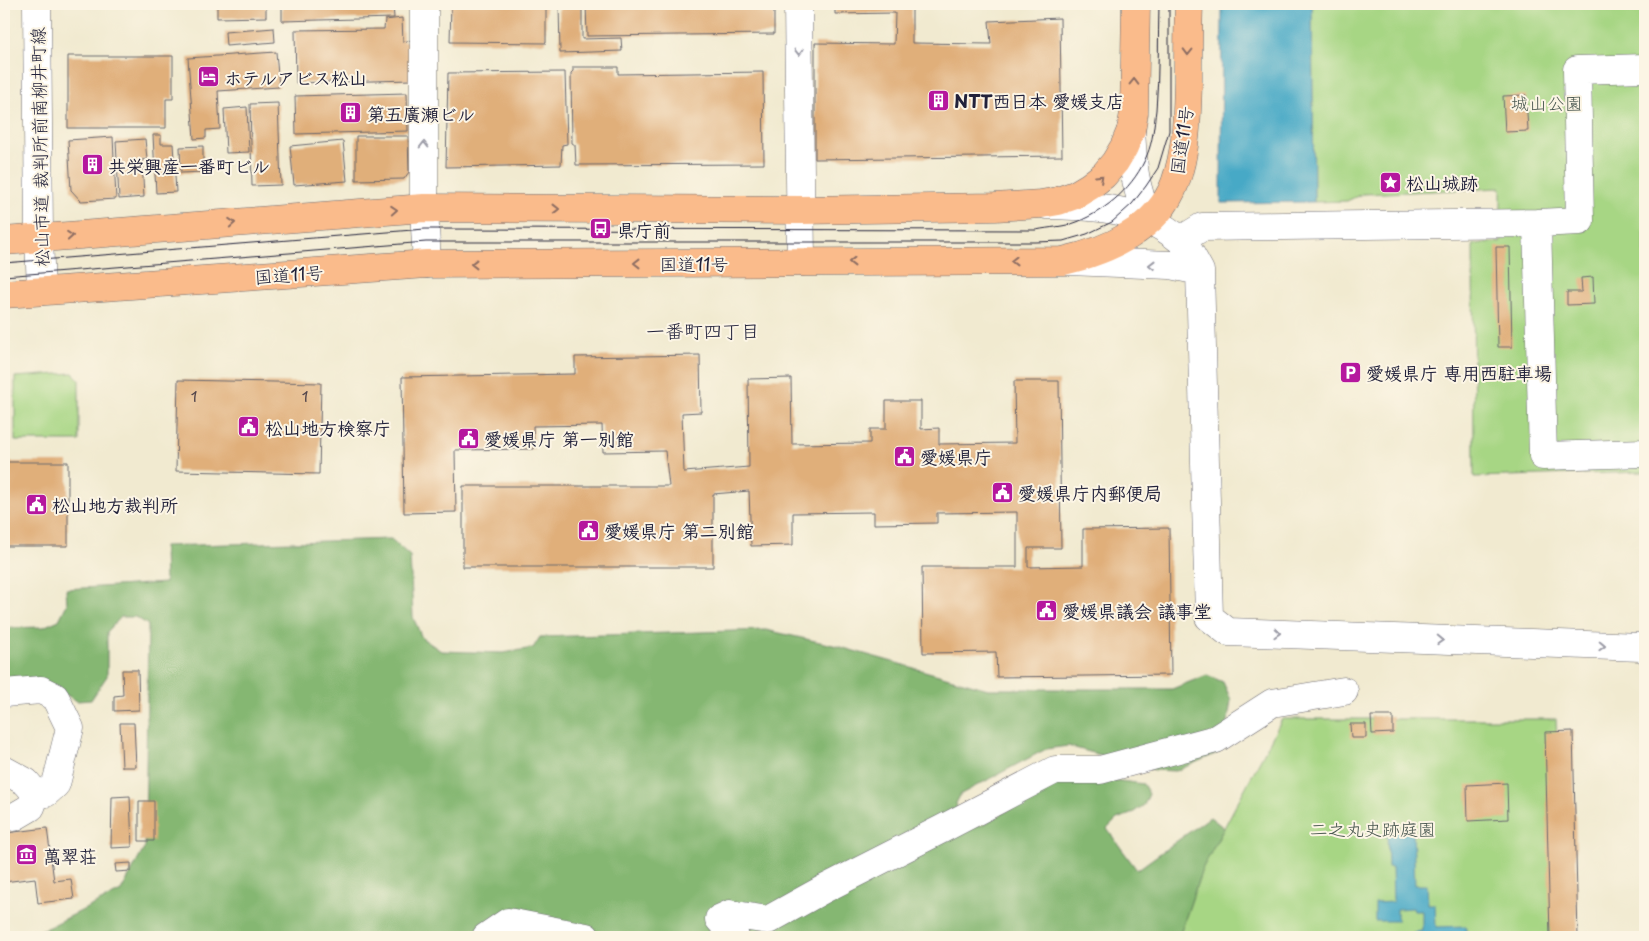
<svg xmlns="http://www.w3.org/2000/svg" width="1649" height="941" viewBox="0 0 1649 941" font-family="'Playpen Sans','Klee One',sans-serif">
	<rect width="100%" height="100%" fill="#fcf5e5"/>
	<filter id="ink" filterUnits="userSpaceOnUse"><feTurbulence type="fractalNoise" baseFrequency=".02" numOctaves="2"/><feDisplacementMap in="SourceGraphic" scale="10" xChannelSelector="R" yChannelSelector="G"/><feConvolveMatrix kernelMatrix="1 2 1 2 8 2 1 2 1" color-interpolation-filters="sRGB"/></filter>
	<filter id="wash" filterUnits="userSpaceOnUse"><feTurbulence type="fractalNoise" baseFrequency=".0096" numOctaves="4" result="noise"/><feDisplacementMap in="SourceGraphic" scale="20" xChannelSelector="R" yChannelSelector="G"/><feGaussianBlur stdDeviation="1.12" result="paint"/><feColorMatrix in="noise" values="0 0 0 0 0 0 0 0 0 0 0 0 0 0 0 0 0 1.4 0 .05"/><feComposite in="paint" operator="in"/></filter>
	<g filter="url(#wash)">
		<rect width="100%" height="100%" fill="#f1ead0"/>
		<path fill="#a7d684" stroke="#647c60" d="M1312,4H1645V472L1474,477L1473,244L1501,242V188L1362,194L1347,201L1314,202Z
			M73,373L79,379V441H15V377Z
			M1282,719H1556L1566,937H1179L1202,869Z"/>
		<path fill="#85b772" stroke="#546c56" d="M391,539L410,556L413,617L422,638L441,651L503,653L533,648L540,637L766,630L833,645L988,689H1172L1207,675L1223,682L1231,700L1225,742L1220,752L1176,771L1155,770L1068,746L1046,749L961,794L956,803L958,813L969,825H982L1058,782L1099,778L1143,784L1149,794L1144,805L1131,814L1117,819L1107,829L1137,870L1210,817L1224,828L1202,869L1179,937H23L49,927L121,891L145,847L148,625L136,617H121L107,632V676L91,700L77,701L56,689L4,694V628L43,627L59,620L67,604L66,589L165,583L164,546Z"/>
		<path fill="#46a9c6" stroke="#346680" d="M1222,4H1312L1314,202L1221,203Z
			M1387,829H1413L1415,885H1427L1428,904H1435L1436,927L1466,926V937H1415L1414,932L1422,931V911H1414L1413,908L1397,909V921H1375V903L1393,902L1392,867H1388Z"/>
		<g id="blocks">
			<path fill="#e0af7a" d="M217,4H266V17L217,18Z
				M282,4H393L394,18L282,21Z
				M451,4H546V43L450,42Z
				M559,4H582V39L621,38L622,51L560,53Z
				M586,4H774V34L587,36Z
				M835,4H912V43L991,44L989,21L1060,18L1062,156L815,159V43L894,44L895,13L835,14Z
				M402,18L403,42L411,40V80L296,83L295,30L384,29L385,20Z
				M274,28L275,42L226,46L225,32Z
				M276,52L279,87L218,91L220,129L206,130V138L194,139L188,58Z
				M68,56H173V99H166V128H68Z
				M573,67H618V74L763,72L764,164L576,165L575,145L572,143L571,73L573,71Z
				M565,72L567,144L562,145L561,165L446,167L448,73Z
				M407,93L408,131L296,134L295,96Z
				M1526,95L1528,131L1505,132L1503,96Z
				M278,103L281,185L252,186L250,104Z
				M247,107L249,152L226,153L224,109Z
				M153,135H161V144H173L176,192L156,193Z
				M356,136H408L409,172L404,179L356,180Z
				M113,137L116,199L81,201L71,190L68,140Z
				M145,139L147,159L142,160L144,197L119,199L116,141Z
				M343,141L347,181L294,185L290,146Z
				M203,146V172L181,173L180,147Z
				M1496,247H1510L1512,347H1498Z
				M1593,277L1594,304L1567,305V292H1582L1581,278Z
				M700,355L701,412L682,413L684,472L749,467L748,379L791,378L792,444L870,443V429H886V401H921V429L939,428V444L1015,443L1014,381H1059L1061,548H1028V567L1083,566V529L1169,528L1171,675L997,677L996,652L923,653L922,567H1017V512L937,513V523L874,524V512L793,513V545L751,546L749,491L713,494V567H463V486H669L665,451L603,452L602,425L533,426L534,449L455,450L456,512L404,513L402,377L575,374V357Z
				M178,380L321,383L319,474L176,471Z
				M4,462H68V546H4Z
				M122,670H138L139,710L114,711V696L123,695Z
				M1371,716H1393V733L1372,734Z
				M120,723H134L136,767H122Z
				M1350,724H1366V738H1351Z
				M1573,731L1578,937H1550L1545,732Z
				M1507,783L1508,819L1468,821L1467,785Z
				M130,796L132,847L111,848L112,797Z
				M139,801H154V841H139Z
				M4,824L6,833L47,828L54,881L71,879L74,899L38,903L35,878L4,882Z
				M131,863V871L116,872L115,864Z"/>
		</g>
	</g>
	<g filter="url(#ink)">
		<use href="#blocks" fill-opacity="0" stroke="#6a686f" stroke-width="1"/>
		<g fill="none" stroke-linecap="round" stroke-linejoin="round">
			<defs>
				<path id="minor" d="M37,4L39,238L41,291
					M424,4V208L427,264
					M798,4L801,262
					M1645,68L1577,70L1580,221L1537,223L1543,456L1645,453
					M1131,130C1133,164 1134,187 1149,219
					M1047,205C1093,206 1142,207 1179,239C1188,246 1194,261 1200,271L1209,617L1228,632L1641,647L1645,649
					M1181,240L1202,227L1537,223
					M1068,261L1170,265L1200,271
					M4,693L41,690L55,697L70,728L56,784L46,793L36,794
					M4,770L26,782L36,794L31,807L14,817
					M486,937L508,922L586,937
					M735,937L719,919L730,914L768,920L824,889L942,829L1055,770H1100L1216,739L1272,703L1344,691"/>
				<path id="highway" d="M4,241L424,208L801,210L995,207L1041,204L1058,201L1075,195L1090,186L1104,175L1115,162L1124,147L1131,130L1134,113L1136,4
					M4,294L427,264L1063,261C1107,251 1158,229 1175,183C1187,150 1187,115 1188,81C1188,55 1188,29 1189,4"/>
			</defs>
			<use href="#minor" stroke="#6a686f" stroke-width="29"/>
			<use href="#highway" stroke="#6a686f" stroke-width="29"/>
			<use href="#minor" stroke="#fff" stroke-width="28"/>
			<use href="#highway" stroke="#fabb8b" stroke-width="28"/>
			<path stroke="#22223b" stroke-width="1" d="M4,263L425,229L1036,230C1050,227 1064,227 1077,222C1107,210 1135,186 1147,155C1153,141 1154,125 1156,110C1159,75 1158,39 1159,4
				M4,276L426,242H1036L1063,241L1087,234L1112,222L1132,204L1146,186L1158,168L1169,131V4"/>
		</g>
		<defs><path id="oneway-chevron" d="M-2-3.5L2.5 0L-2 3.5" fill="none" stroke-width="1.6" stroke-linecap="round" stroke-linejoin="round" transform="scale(1.25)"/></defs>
		<g stroke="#9c9ca7">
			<use href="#oneway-chevron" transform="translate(799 52) rotate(89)"/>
			<use href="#oneway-chevron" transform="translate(424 145) rotate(-90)"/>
			<use href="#oneway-chevron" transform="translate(1152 265) rotate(-179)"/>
			<use href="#oneway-chevron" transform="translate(1277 633) rotate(2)"/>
			<use href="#oneway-chevron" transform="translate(1440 640) rotate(2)"/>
			<use href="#oneway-chevron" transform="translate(1602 646) rotate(2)"/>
		</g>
		<g stroke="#8e6e63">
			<use href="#oneway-chevron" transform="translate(1188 52) rotate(91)"/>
			<use href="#oneway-chevron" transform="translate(1134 82) rotate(-89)"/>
			<use href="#oneway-chevron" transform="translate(1100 178) rotate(-43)"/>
			<use href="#oneway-chevron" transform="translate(556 209)"/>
			<use href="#oneway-chevron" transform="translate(394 210) rotate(-4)"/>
			<use href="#oneway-chevron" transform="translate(232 223) rotate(-4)"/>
			<use href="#oneway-chevron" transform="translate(70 236) rotate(-5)"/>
			<use href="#oneway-chevron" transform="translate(1014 261) rotate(180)"/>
			<use href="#oneway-chevron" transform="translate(852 262) rotate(180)"/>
			<use href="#oneway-chevron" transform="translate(637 263) rotate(180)"/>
			<use href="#oneway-chevron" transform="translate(474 264) rotate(180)"/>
		</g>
	</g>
	<defs>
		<symbol id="hotel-square" viewBox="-11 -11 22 22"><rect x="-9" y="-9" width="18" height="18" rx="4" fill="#b5179e" stroke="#fcf5e5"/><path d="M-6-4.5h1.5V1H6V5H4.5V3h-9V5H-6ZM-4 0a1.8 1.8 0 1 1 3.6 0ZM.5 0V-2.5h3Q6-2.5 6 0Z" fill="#fff"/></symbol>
		<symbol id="building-square" viewBox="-11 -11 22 22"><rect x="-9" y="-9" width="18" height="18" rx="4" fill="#b5179e" stroke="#fcf5e5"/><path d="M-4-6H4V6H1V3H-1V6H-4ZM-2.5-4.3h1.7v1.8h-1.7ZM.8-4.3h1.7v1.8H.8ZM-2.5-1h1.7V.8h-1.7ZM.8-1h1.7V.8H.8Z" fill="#fff"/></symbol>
		<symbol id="sight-square" viewBox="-11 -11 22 22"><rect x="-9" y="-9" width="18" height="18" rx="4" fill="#b5179e" stroke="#fcf5e5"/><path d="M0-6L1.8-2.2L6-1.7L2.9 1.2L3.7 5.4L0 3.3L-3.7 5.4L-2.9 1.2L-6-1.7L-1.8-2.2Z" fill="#fff"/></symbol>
		<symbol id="bus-square" viewBox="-11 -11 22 22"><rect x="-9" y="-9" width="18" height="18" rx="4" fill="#b5179e" stroke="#fcf5e5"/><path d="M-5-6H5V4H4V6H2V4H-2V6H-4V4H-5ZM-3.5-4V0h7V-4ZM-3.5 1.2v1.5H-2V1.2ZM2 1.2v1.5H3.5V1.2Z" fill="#fff"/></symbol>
		<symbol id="parking-square" viewBox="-11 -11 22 22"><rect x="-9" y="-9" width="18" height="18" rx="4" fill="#b5179e" stroke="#fcf5e5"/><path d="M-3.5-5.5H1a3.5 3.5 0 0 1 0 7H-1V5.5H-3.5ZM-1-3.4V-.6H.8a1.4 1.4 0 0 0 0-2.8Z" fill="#fff"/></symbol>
		<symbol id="civic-square" viewBox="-11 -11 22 22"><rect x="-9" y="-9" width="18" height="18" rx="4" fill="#b5179e" stroke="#fcf5e5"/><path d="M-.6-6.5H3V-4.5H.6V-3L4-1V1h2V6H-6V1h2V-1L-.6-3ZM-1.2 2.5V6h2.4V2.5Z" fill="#fff"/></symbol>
		<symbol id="museum-square" viewBox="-11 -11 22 22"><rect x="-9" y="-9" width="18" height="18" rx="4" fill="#b5179e" stroke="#fcf5e5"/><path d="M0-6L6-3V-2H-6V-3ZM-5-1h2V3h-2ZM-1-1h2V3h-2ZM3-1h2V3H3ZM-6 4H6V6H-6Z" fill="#fff"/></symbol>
	</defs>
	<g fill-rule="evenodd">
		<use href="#hotel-square" x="196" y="64" width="25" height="25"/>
		<use href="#building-square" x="926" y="88" width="25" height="25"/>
		<use href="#building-square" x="338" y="100" width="25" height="25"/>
		<use href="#building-square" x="80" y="152" width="25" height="25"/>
		<use href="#sight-square" x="1378" y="170" width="25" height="25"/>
		<use href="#bus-square" x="588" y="216" width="25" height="25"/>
		<use href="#parking-square" x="1338" y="360" width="25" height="25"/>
		<use href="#civic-square" x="236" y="414" width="25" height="25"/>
		<use href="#civic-square" x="456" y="426" width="25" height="25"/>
		<use href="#civic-square" x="892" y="444" width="25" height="25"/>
		<use href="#civic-square" x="990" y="480" width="25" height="25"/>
		<use href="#civic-square" x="24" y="492" width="25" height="25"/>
		<use href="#civic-square" x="576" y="518" width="25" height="25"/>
		<use href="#civic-square" x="1034" y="598" width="25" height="25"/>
		<use href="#museum-square" x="14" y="842" width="25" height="25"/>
	</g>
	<g text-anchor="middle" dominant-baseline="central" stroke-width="4" stroke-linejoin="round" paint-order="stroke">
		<g font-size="15" fill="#52454b">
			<text x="194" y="395">1</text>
			<text x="305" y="395">1</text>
		</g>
		<g font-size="18" font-weight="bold" fill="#22223b" stroke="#fcf5e5" text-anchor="start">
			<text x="224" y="77">ホテルアビス松山</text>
			<text x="954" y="100">NTT西日本 愛媛支店</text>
			<text x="367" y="113">第五廣瀬ビル</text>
			<text x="108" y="165">共栄興産一番町ビル</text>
			<text x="1406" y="182">松山城跡</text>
			<text x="617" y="229">県庁前</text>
			<text x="1366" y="372">愛媛県庁 専用西駐車場</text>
			<text x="265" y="427">松山地方検察庁</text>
			<text x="484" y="438">愛媛県庁 第一別館</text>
			<text x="920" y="456">愛媛県庁</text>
			<text x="1018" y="492">愛媛県庁内郵便局</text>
			<text x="52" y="504">松山地方裁判所</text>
			<text x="604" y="530">愛媛県庁 第二別館</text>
			<text x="1062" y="610">愛媛県議会 議事堂</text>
			<text x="43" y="855">萬翠荘</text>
		</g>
		<g font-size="18" fill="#4a5851" stroke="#fcf5e5">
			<text x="1547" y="102">城山公園</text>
			<text x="1373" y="828">二之丸史跡庭園</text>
		</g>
		<g font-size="18" fill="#22223b" stroke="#fcf5e5">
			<text transform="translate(1181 140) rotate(-82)">国道11号</text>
			<text transform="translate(39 147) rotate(-91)">松山市道 裁判所前南柳井町線</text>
			<text x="694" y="263">国道11号</text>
			<text transform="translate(289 274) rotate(-4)">国道11号</text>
		</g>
		<g font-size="19" fill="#22223b" stroke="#fcf5e5">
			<text x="703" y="330">一番町四丁目</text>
		</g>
	</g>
	<rect width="1649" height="941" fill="none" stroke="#fcf5e5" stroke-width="20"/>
</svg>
